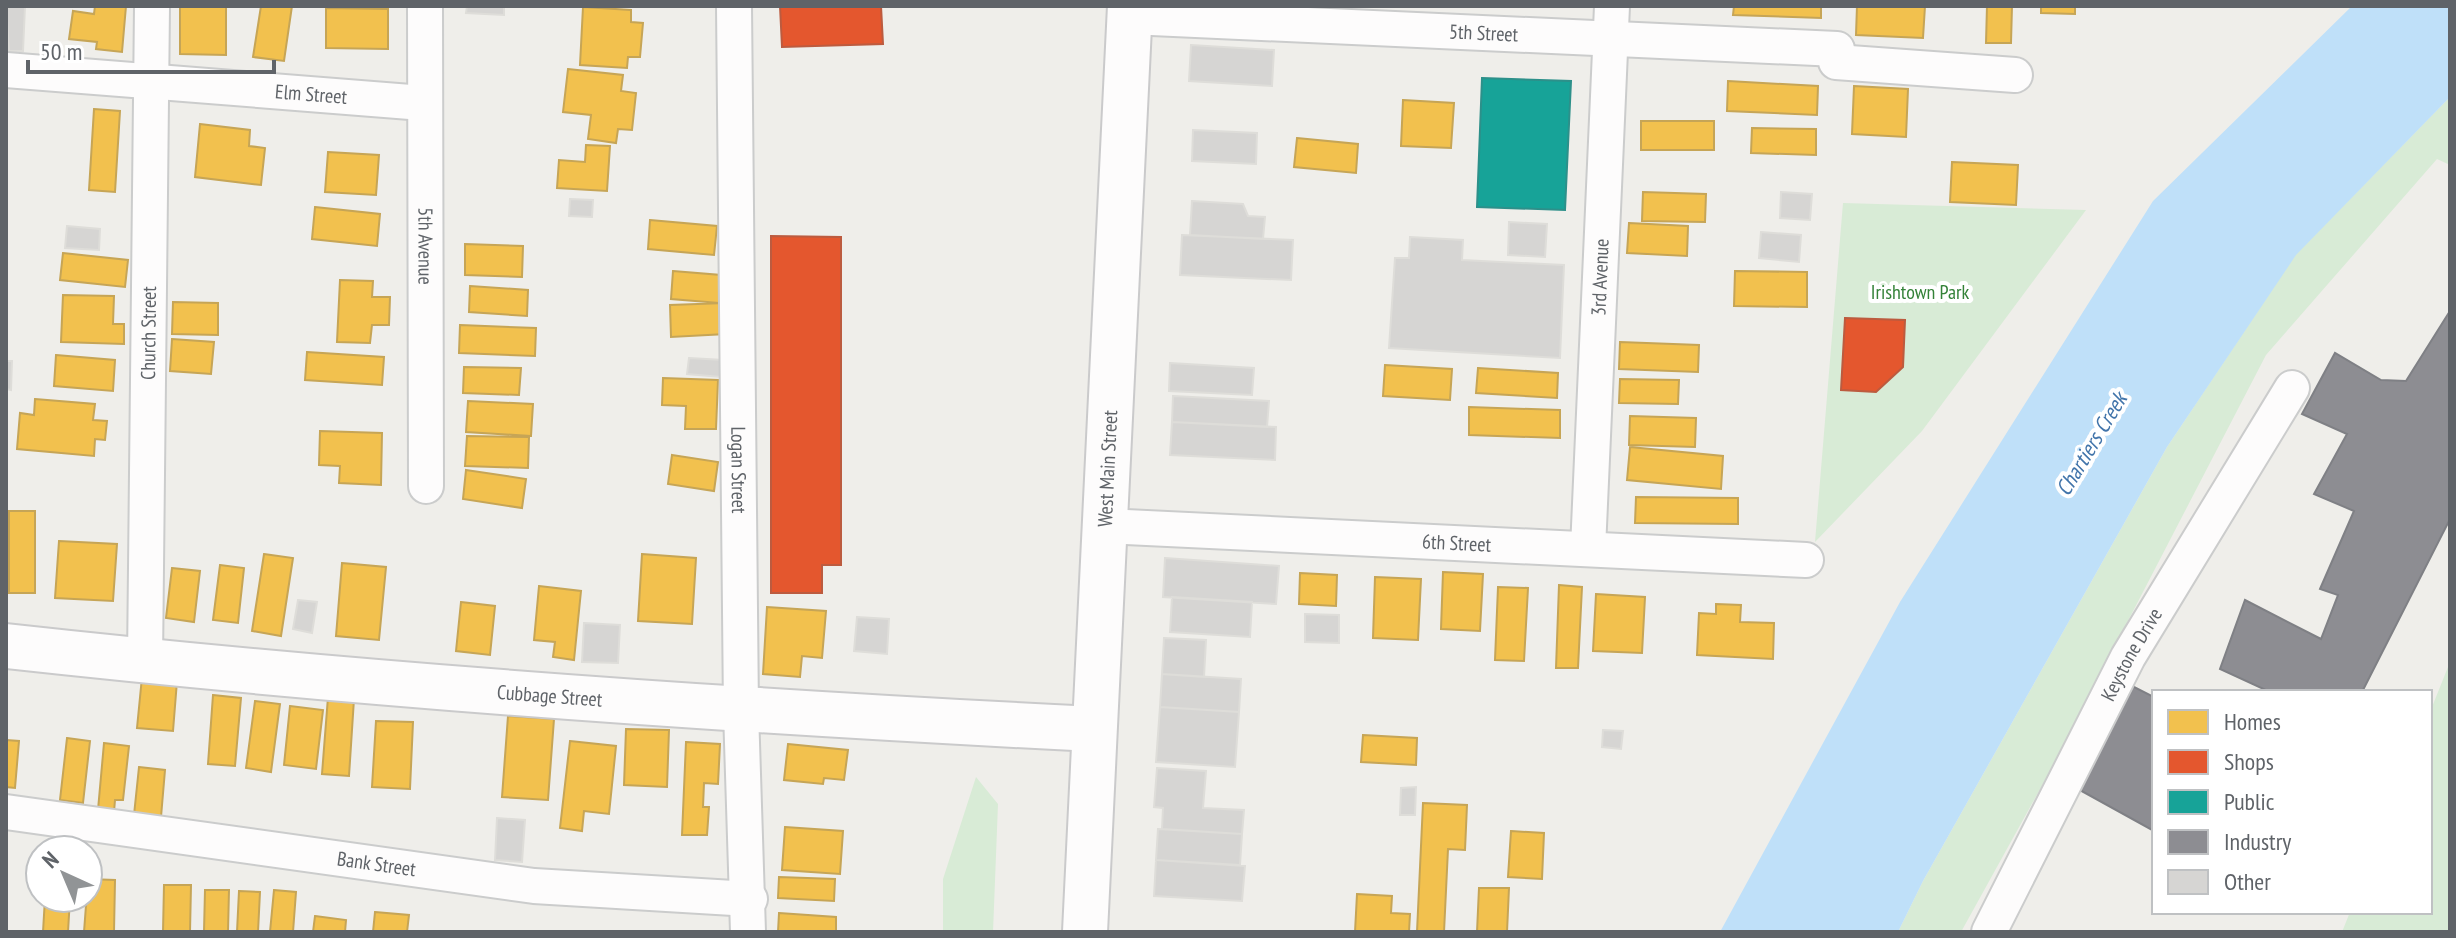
<svg xmlns="http://www.w3.org/2000/svg" width="2456" height="938" viewBox="0 0 2456 938" font-family="'PT Sans Narrow',sans-serif">
	<rect width="100%" height="100%" fill="#efeeea"/>
	<path fill="#d8ebd6" d="M2450,97V165L2437,159L2266,355L2049,773L1961,932H1898L1923,881L2167,447L2296,254Z
		M1843,203L2086,210L1922,431L1815,542Z
		M2450,662V932H2342L2350,912H2430V712Z
		M976,777L998,804L993,932H943V879Z"/>
	<path fill="#bfe0f9" d="M2352,6H2450V97L2296,255L2167,447L1923,881L1898,932H1720L1900,602L2153,201Z"/>
	<path fill="#f2c14e" stroke="#c6a556" stroke-width="2" d="M95,6H126L122,52L96,49L97,42L69,39L73,11L94,14Z
		M180,6H226V55L180,54Z
		M261,6H292L284,61L253,57Z
		M1734,6H1821V18L1733,15Z
		M1857,6H1925L1923,38L1856,35Z
		M1987,6H2012L2011,43H1986Z
		M2041,6H2075V14L2041,13Z
		M583,7L631,10V22L643,23L640,57H628L627,68L580,65Z
		M326,8L388,9V49L326,48Z
		M568,69L623,75L621,91L636,93L632,130L618,129L616,143L588,139L591,115L563,112Z
		M1728,81L1818,86L1817,115L1727,111Z
		M1854,86L1908,89L1906,137L1852,134Z
		M1403,100L1454,103L1451,148L1401,146Z
		M94,109L120,111L115,192L89,190Z
		M1641,121H1714V150H1641Z
		M200,124L250,130L249,146L265,148L261,185L195,177Z
		M1752,128L1816,129V155L1751,153Z
		M1297,138L1358,144L1356,173L1294,167Z
		M586,145L610,146L607,191L557,188L559,160L585,162Z
		M328,152L379,155L376,195L325,192Z
		M1952,162L2018,165L2016,205L1950,202Z
		M1643,192L1706,194L1705,222L1642,221Z
		M315,207L380,214L377,246L312,239Z
		M650,220L717,226L714,255L648,249Z
		M1629,223L1688,226L1687,256L1627,253Z
		M465,244L523,246L522,277L465,275Z
		M63,253L128,260L125,287L60,280Z
		M673,271L721,275L719,303L671,299Z
		M1735,271L1807,272V307L1734,306Z
		M340,280L373,281L372,297H390L389,325H372L370,343L337,342Z
		M470,286L528,290L527,316L469,312Z
		M63,295L114,296L113,324H124V344L61,342Z
		M173,302L218,303V335L172,334Z
		M725,303L726,334L671,337L670,305Z
		M460,325L536,328L535,356L459,353Z
		M172,339L214,342L211,374L170,371Z
		M1620,342L1699,345L1698,372L1619,369Z
		M307,352L384,357L382,385L305,380Z
		M56,355L115,360L113,391L54,386Z
		M1385,365L1452,369L1450,400L1383,396Z
		M464,367L521,368L519,395L463,393Z
		M1478,368L1558,373L1557,398L1476,393Z
		M663,378L718,380L716,429H685L686,406L662,405Z
		M1620,379L1679,380L1678,404L1619,403Z
		M35,399L95,404L93,420L107,421L105,440L95,439L94,456L17,449L20,413L34,415Z
		M468,401L533,404L531,436L466,432Z
		M1469,407L1560,410V438L1469,435Z
		M1630,416L1696,418L1695,447L1629,445Z
		M320,431L382,433L381,485L339,483L340,466L319,465Z
		M467,436L529,437L528,468L465,466Z
		M1630,447L1723,456L1721,489L1627,480Z
		M672,455L718,462L714,491L668,484Z
		M466,470L526,479L522,508L463,499Z
		M1636,497L1738,498V524L1635,523Z
		M9,511H35V593H9Z
		M59,541L117,544L113,601L55,598Z
		M264,554L293,558L281,636L252,631Z
		M642,554L696,558L692,624L638,621Z
		M342,563L386,567L379,640L336,636Z
		M220,565L244,568L238,623L213,620Z
		M172,568L200,571L194,622L166,618Z
		M1443,572L1483,574L1480,631L1441,629Z
		M1300,573L1337,575L1336,606L1299,604Z
		M1375,577L1421,579L1418,640L1373,638Z
		M1559,585L1582,587L1578,668H1556Z
		M539,586L581,591L574,660L553,657L555,642L534,640Z
		M1498,587L1528,588L1524,661L1495,660Z
		M1596,594L1645,597L1642,653L1593,651Z
		M461,602L495,606L490,655L456,651Z
		M1716,604L1741,605L1740,622L1774,623L1773,659L1697,655L1699,613L1716,614Z
		M767,607L826,611L822,658L802,656L800,677L763,674Z
		M142,677L177,681L173,731L137,728Z
		M213,695L241,698L235,766L208,764Z
		M328,697L354,699L349,776L322,774Z
		M255,701L280,704L271,772L246,768Z
		M290,706L323,710L316,769L284,765Z
		M508,716L554,719L548,800L502,797Z
		M376,721L413,722L410,789L372,787Z
		M626,729L669,730L667,787L624,785Z
		M1363,735L1417,738L1416,765L1361,762Z
		M67,738L90,741L83,803L60,800Z
		M6,740L19,741L15,788L6,787Z
		M570,741L616,746L609,814L584,811L582,831L560,828Z
		M686,742L720,744L718,784L704,783L703,807H709L707,835H682Z
		M104,743L129,746L123,800H115L114,812L98,810Z
		M788,744L848,750L844,780L824,778L823,784L784,780Z
		M139,767L165,770L161,817L134,815Z
		M1423,803L1467,805L1465,850L1448,849L1444,932H1417Z
		M785,827L843,831L840,874L782,870Z
		M1511,831L1544,833L1542,879L1508,877Z
		M779,877L835,879L834,901L778,898Z
		M88,879L115,880L114,932H84Z
		M164,885H191L190,932H163Z
		M1479,888H1509L1507,932H1477Z
		M205,890H229L228,932H204Z
		M274,890L296,892L293,932H270Z
		M239,891L260,892L258,932H237Z
		M1357,894L1392,896L1391,913L1410,914L1409,932H1355Z
		M45,898H70L68,932H43Z
		M375,912L409,915L407,932H373Z
		M779,913L836,917V932H778Z
		M315,916L346,920L345,932H313Z"/>
	<path fill="#e4572e" stroke="#bc5b3f" stroke-width="2" d="M780,6H881L883,44L782,47Z
		M771,236L841,237V565H822V593H771Z
		M1845,318L1905,320L1903,367L1876,392L1841,390Z"/>
	<path fill="#17a398" stroke="#2d908a" stroke-width="2" d="M1482,78L1571,81L1565,210L1477,207Z"/>
	<path fill="#8d8d92" stroke="#7f8085" stroke-width="2" d="M2450,311V519L2362,692H2270L2220,669L2245,600L2321,639L2338,595L2320,589L2354,511L2314,494L2347,434L2302,414L2335,353L2381,380L2406,381Z
		M2132,686L2154,697V831L2078,789Z"/>
	<path fill="#d6d5d3" stroke="#deddd9" stroke-width="2" d="M6,6H25L23,51H9Z
		M467,6H504V15L466,13Z
		M1191,45L1274,50L1272,86L1189,81Z
		M1193,130L1257,133L1256,164L1192,161Z
		M1781,192L1812,194L1810,220L1780,218Z
		M570,199L593,200L592,217L569,216Z
		M1192,201L1243,204L1248,216L1265,217L1263,239L1190,235Z
		M1509,222L1547,224L1545,257L1508,255Z
		M67,226L100,229L99,250L65,248Z
		M1761,232L1801,235L1799,262L1759,258Z
		M1182,235L1293,240L1291,280L1180,275Z
		M1410,237L1463,240L1462,260L1564,265L1560,358L1389,348L1395,258H1409Z
		M689,358L723,360L721,377L687,374Z
		M6,361H12L11,390L6,389Z
		M1170,363L1254,368L1252,395L1169,391Z
		M1173,396L1269,401L1267,427L1172,422Z
		M1172,422L1276,427L1275,460L1170,455Z
		M1165,558L1279,566L1276,604L1163,597Z
		M1172,597L1252,602L1250,637L1170,632Z
		M298,600L317,602L312,633L293,629Z
		M1305,614L1339,615V643L1305,642Z
		M857,617L889,619L887,654L854,651Z
		M584,623L620,625L618,663L582,662Z
		M1164,638L1206,640L1204,677L1162,674Z
		M1162,674L1241,679L1239,712L1160,707Z
		M1160,707L1239,712L1235,767L1156,762Z
		M1603,730L1623,731L1621,749L1602,747Z
		M1157,768L1206,771L1203,808L1244,810L1242,834L1162,829L1163,808L1154,807Z
		M1416,787L1415,815H1400L1401,788Z
		M497,818L525,820L522,862L495,860Z
		M1158,829L1242,834L1240,865L1156,860Z
		M1156,860L1245,866L1242,901L1154,896Z"/>
	<g fill="none" stroke-linecap="round" stroke-linejoin="round">
		<defs>
			<g id="street">
				<path id="s1" d="M425,6L426,486"/>
				<path id="s2" d="M734,6L741,711L748,932"/>
				<path id="s3" d="M1130,17L1837,49"/>
				<path d="M1836,62L2015,75"/>
				<path id="s4" d="M6,70L423,103"/>
				<path id="s5" d="M1105,526L1806,560"/>
				<path id="s6" d="M1588,549L1612,6"/>
				<path id="s7" d="M145,661L152,6"/>
				<path id="s8" d="M6,812L534,886L750,899"/>
				<path id="s9" d="M1989,932L2128,657L2292,388"/>
			</g>
			<g id="secondary">
				<path id="s10" d="M6,646C368,686 731,711 1094,729"/>
				<path id="s11" d="M1085,932L1130,6"/>
			</g>
		</defs>
		<use href="#street" stroke="#cbcccc" stroke-width="38"/>
		<use href="#secondary" stroke="#cacacb" stroke-width="48"/>
		<use href="#street" stroke="#fdfcfc" stroke-width="34"/>
		<use href="#secondary" stroke="#fdfcfc" stroke-width="44"/>
	</g>
	<g text-anchor="middle" dominant-baseline="central" stroke-width="8" stroke-linejoin="round" paint-order="stroke">
		<g font-size="20" fill="#5f6368" stroke="#fff">
			<text stroke="none"><textPath href="#s3" startOffset="354">5th Street</textPath></text>
			<text stroke="none"><textPath href="#s4" startOffset="306">Elm Street</textPath></text>
			<text stroke="none"><textPath href="#s1" startOffset="240">5th Avenue</textPath></text>
			<text stroke="none"><textPath href="#s6" startOffset="272">3rd Avenue</textPath></text>
			<text stroke="none"><textPath href="#s7" startOffset="328">Church Street</textPath></text>
			<text stroke="none"><textPath href="#s2" startOffset="464">Logan Street</textPath></text>
			<text stroke="none"><textPath href="#s11" startOffset="464">West Main Street</textPath></text>
			<text stroke="none"><textPath href="#s5" startOffset="352">6th Street</textPath></text>
			<text stroke="none"><textPath href="#s9" startOffset="312">Keystone Drive</textPath></text>
			<text stroke="none"><textPath href="#s10" startOffset="546">Cubbage Street</textPath></text>
			<text stroke="none"><textPath href="#s8" startOffset="374">Bank Street</textPath></text>
		</g>
		<g font-size="20" fill="#348238" stroke="#fff">
			<text x="1920" y="292">Irishtown Park</text>
		</g>
		<g font-size="22" font-style="italic" fill="#4174aa" stroke="#fff">
			<text transform="translate(2091 444) rotate(-59)">Chartiers Creek</text>
		</g>
	</g>
	<rect width="2456" height="938" fill="none" stroke="#5f6368" stroke-width="16"/>
	<rect x="2152" y="690" width="280" height="224" fill="#ffffff" stroke="#bfc1c3" stroke-width="2"/>
	<rect x="2168" y="710" width="40" height="24" fill="#f2c14e" stroke="#bfc1c3" stroke-width="2"/>
	<text x="2224" y="730" font-size="24" fill="#5f6368">Homes</text>
	<rect x="2168" y="750" width="40" height="24" fill="#e4572e" stroke="#bfc1c3" stroke-width="2"/>
	<text x="2224" y="770" font-size="24" fill="#5f6368">Shops</text>
	<rect x="2168" y="790" width="40" height="24" fill="#17a398" stroke="#bfc1c3" stroke-width="2"/>
	<text x="2224" y="810" font-size="24" fill="#5f6368">Public</text>
	<rect x="2168" y="830" width="40" height="24" fill="#8d8d92" stroke="#bfc1c3" stroke-width="2"/>
	<text x="2224" y="850" font-size="24" fill="#5f6368">Industry</text>
	<rect x="2168" y="870" width="40" height="24" fill="#d6d5d3" stroke="#bfc1c3" stroke-width="2"/>
	<text x="2224" y="890" font-size="24" fill="#5f6368">Other</text>
	<g transform="translate(64 874) rotate(316)"><circle r="38" fill="#ffffff" stroke="#bfc1c3" stroke-width="2"/>
	<path d="M0-6L14 30L0 20L-14 30Z" fill="#919496"/>
	<text y="-12" font-size="22" font-weight="bold" text-anchor="middle" fill="#5f6368">N</text>
	</g>
	<path d="M28 60v12h246v-12" fill="none" stroke="#5f6368" stroke-width="4"/>
	<text x="40" y="60" font-size="24" fill="#5f6368" stroke="#ffffff" stroke-width="6" paint-order="stroke">50 m</text>
</svg>
